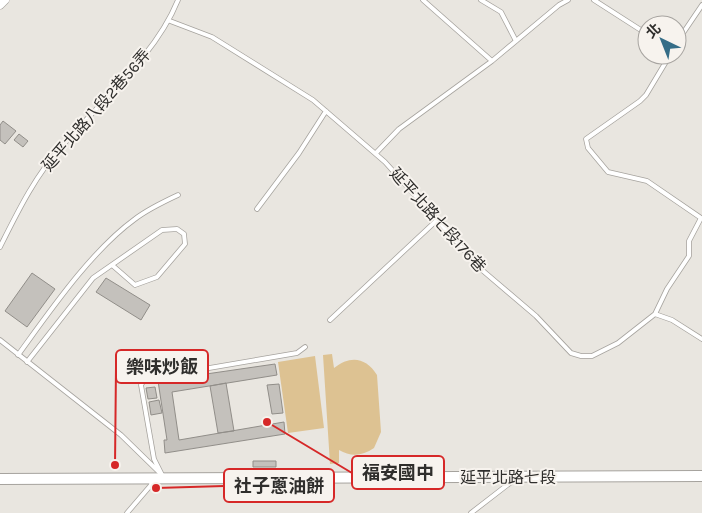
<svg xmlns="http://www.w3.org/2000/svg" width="702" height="513" viewBox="0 0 702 513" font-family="Karla,'Noto Sans TC',sans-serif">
	<rect width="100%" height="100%" fill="#e9e6e0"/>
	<path fill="#ddc292" d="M332,354L334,368C350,355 366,357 377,375L381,432L374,448C362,456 351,457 339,450V463L330,464L323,355Z
		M315,356L324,428L288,433L278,362Z"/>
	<path fill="#c4c1bc" stroke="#918e89" d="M3,121L16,131L5,144L0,140V125Z
		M19,134L28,141L23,147L14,140Z
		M32,273L55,289L27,327L5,311Z
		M106,278L150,305L141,320L96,292Z
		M275,364L277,375L172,392L179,440L284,422L285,434L165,453L164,440H167L158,381Z
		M226,383L234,431L218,433L210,386Z
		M279,384L283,413L272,414L267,385Z
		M155,387L157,398L148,399L146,388Z
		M159,400L162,413L151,415L149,402Z
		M253,461H276V467H253Z"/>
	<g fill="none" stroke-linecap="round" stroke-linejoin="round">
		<defs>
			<path id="service" d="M423,0L492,61
				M481,0L501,12L516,41
				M594,0L647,34
				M170,21L212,37L313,100L385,162L482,270L536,316L571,353L581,356H592L618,343L655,314L672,320L702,339
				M677,42L702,5
				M376,153L399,129L492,61L559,5L568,0
				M257,209L299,153L326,111
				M0,247C18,211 35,176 62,146C101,101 156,55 178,0
				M655,314L667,289L689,256V241L701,218L647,181L608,172L588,148L586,139L640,101L646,95L670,55
				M330,320L436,221
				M0,340L121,435L160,473
				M18,355C50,311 91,251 135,219C148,209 163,202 178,195
				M27,362L93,278L162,230L177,229L184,234L185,244L157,277L135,285L112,265
				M163,477L154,459L141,385L145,379L297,353L305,347
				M127,513L151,485L152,479
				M471,513L515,479"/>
			<path id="minor" d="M0,5L5,0"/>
			<path id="tertiary" d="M0,479L702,476"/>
		</defs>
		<use href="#service" stroke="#a6a39e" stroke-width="5.5"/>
		<use href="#minor" stroke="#a6a39e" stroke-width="9"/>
		<use href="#tertiary" stroke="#a6a39e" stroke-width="12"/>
		<use href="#service" stroke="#fff" stroke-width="4"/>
		<use href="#minor" stroke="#fff" stroke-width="8"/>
		<use href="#tertiary" stroke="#fff" stroke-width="10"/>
	</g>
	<g text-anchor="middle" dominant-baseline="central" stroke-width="4" stroke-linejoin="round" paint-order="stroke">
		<g font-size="16" fill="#2f2e2c" stroke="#f7f3ee">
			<text transform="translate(96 110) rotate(-49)">延平北路八段2巷56弄</text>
			<text transform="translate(438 220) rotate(48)">延平北路七段176巷</text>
			<text x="508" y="477">延平北路七段</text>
		</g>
	</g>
	<path fill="none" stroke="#d62828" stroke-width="2" d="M115 465L116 367M267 422L352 473M156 488L224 486"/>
	<g fill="#d62828" stroke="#f7f3ee" stroke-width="2">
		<circle cx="115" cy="465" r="5"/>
		<circle cx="267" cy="422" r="5"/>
		<circle cx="156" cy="488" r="5"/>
	</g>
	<g fill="#f7f3ee" stroke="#d62828" stroke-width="2">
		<rect x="116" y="350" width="92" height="33" rx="5"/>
		<rect x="352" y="456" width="92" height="33" rx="5"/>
		<rect x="224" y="469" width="110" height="33" rx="5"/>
	</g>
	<g font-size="18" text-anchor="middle" font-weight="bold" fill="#2f2e2c">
		<text x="162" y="373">樂味炒飯</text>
		<text x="398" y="479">福安國中</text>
		<text x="279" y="492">社子蔥油餅</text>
	</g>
	<g transform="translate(662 40) rotate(317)"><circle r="24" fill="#f7f3ee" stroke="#a7a4a0"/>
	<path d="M0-4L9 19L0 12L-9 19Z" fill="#356d87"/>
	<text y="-8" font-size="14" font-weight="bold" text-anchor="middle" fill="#2f2e2c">北</text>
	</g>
</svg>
